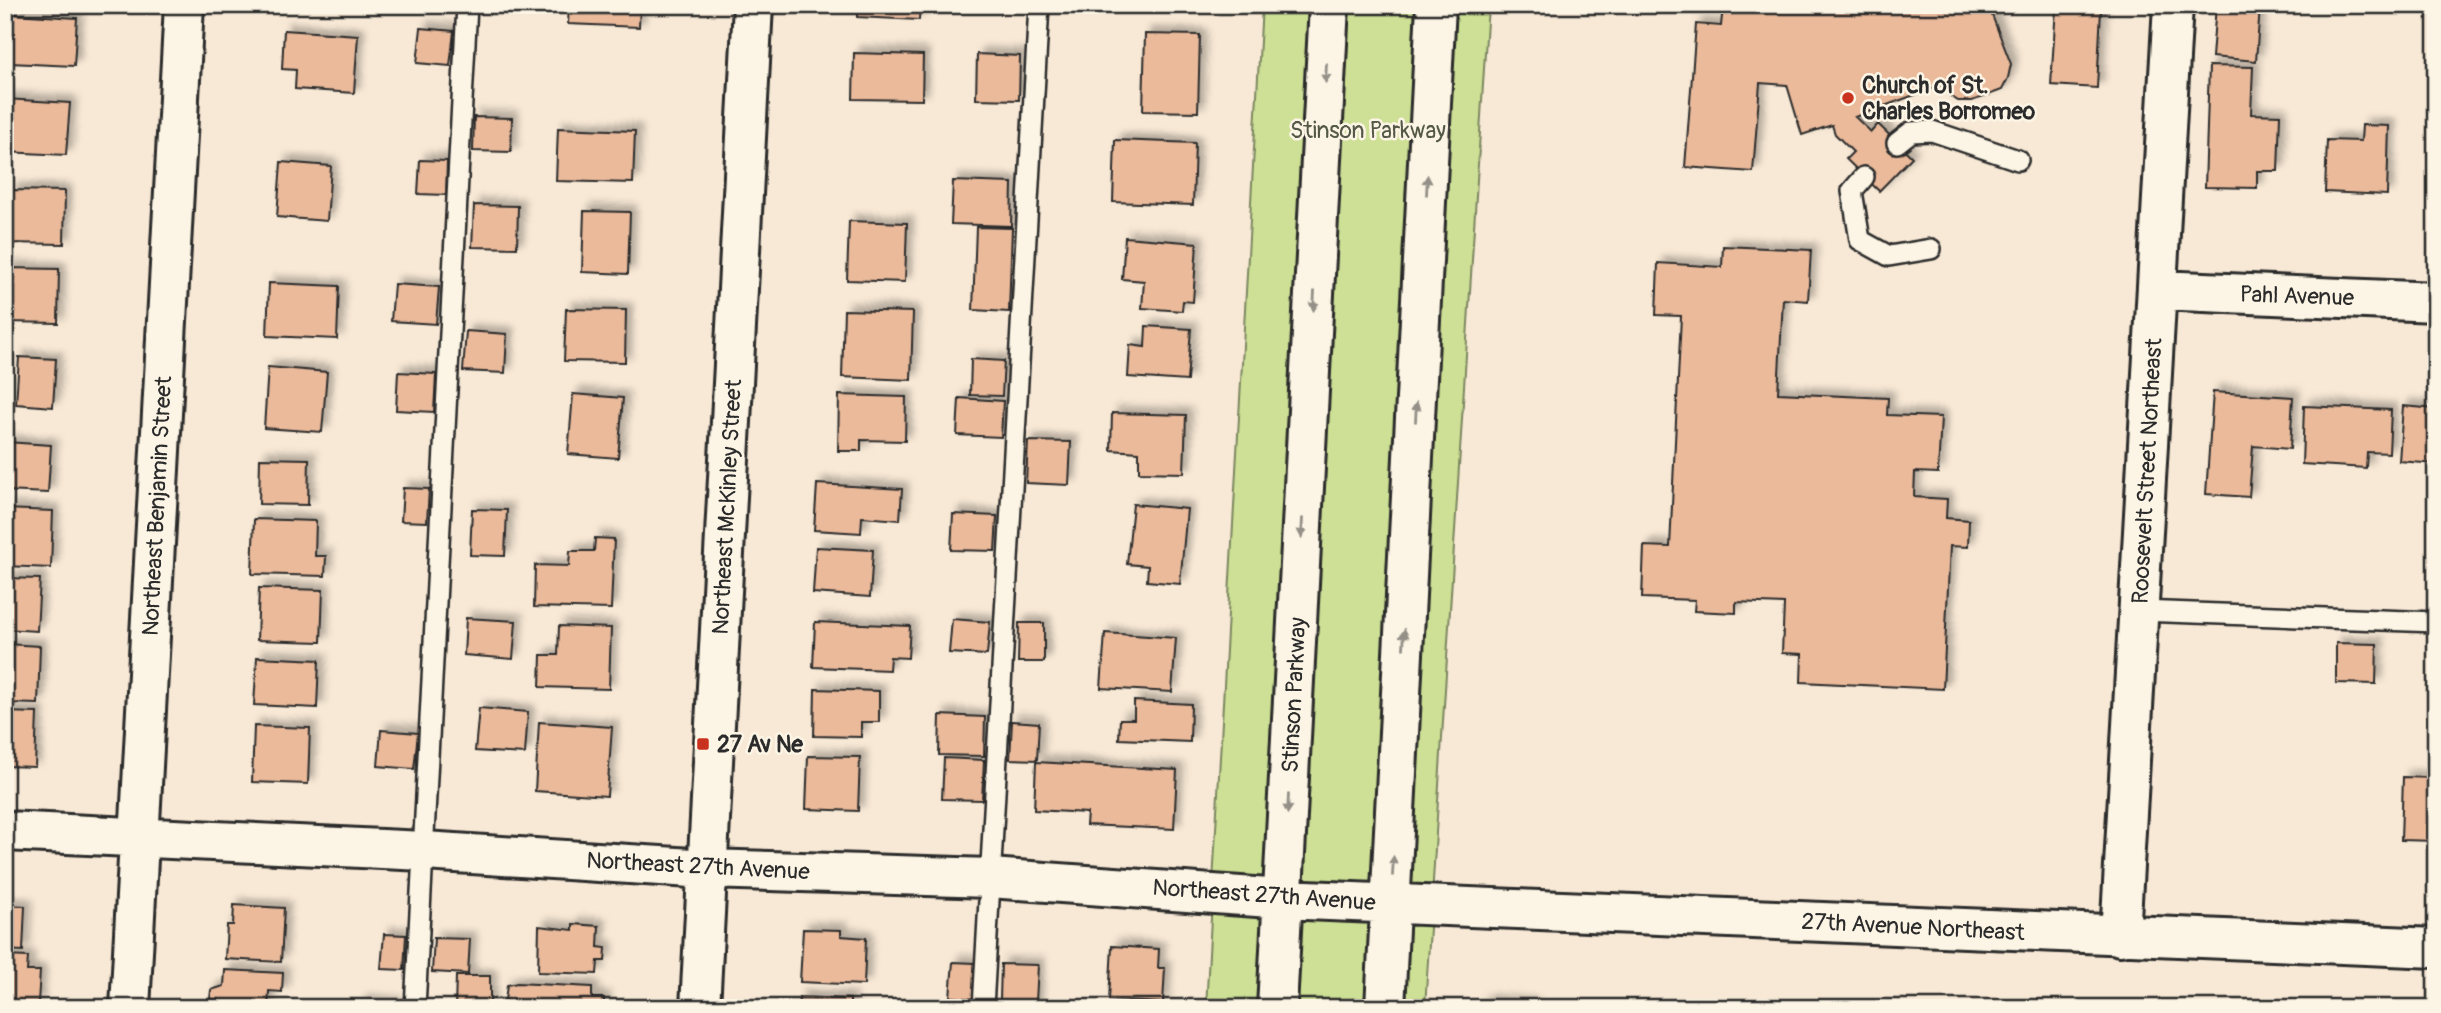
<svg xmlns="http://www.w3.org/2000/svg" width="2441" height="1013" viewBox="0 0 2441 1013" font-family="Pangolin,sans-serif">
	<defs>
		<filter id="shadow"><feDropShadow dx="6" dy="-6" stdDeviation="3.5" flood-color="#0004"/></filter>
	</defs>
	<rect width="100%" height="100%" fill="#f8e9d6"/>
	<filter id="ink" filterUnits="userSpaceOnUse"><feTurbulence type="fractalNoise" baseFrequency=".0143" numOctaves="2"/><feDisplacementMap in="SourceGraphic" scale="14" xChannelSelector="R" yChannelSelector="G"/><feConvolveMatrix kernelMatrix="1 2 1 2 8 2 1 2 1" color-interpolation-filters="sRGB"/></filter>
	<g filter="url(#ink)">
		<path fill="#cde095" stroke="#7c8660" stroke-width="2" d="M1262,5H1488L1425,1008H1206Z"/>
		<path fill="#eaba9b" stroke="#2b2b2b" stroke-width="2" filter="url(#shadow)" d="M569,5H640L639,27L568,24Z
			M857,5H920L919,20L857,17Z
			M1723,5H1988L2011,64L2008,78L2002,90L1972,101H1958L1949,95L1944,84L1855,117L1871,132L1878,124L1912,157L1879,191L1846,159L1853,152L1835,134L1832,125L1802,135L1787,85L1760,83L1753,172L1685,167L1696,24L1721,26Z
			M2216,5L2260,6L2256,61L2212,57Z
			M2056,7L2101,10L2097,88L2051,85Z
			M13,14L77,18L74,66L10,63Z
			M421,28L454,31L450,66L417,63Z
			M284,30L358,35L354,93L295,89L296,70L282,69Z
			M1145,34L1200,35L1198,112L1143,111Z
			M854,53L923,55L922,100L853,99Z
			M977,54L1020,56L1019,100L976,99Z
			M2209,66L2253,67L2251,114L2280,115L2278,171H2257V188L2205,187Z
			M5,99L70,103L66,155L5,152Z
			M474,117L512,118L511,152L473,151Z
			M2362,125L2389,126L2387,195L2325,192L2327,140L2361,141Z
			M558,128L635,131L633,183L556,181Z
			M1115,140L1195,143L1193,205L1113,202Z
			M420,160L447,161L446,195L418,194Z
			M281,162L331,166L327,221L277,217Z
			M953,181L1012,183L1011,226L951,224Z
			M11,190L65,191L64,244L5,243V205H11Z
			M474,205L518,206L517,248L472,247Z
			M584,211L630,212L628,274L582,272Z
			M849,221L907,223L905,282L847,280Z
			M976,227L1012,228L1009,312L973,310Z
			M1125,237L1197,243L1193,302L1183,301L1182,311L1142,308L1144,281L1122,279Z
			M1723,246L1811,250L1808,301L1783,299L1778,393L1888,398L1887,415L1941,417L1938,473L1915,472L1914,497L1947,499L1946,518L1969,520L1968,547L1950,546L1943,689L1801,682L1802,654L1782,653L1784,604L1736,602V613L1694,611L1695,600L1642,598L1644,546L1670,547L1681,316L1656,315L1658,263L1722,267Z
			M8,268L59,269L58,323L7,322Z
			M269,283L339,286L337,339L267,336Z
			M394,284L439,287L436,324L391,321Z
			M566,309L626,310L625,362L564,361Z
			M844,310L913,312L911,380L842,377Z
			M1146,326L1191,329L1187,381L1128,377L1130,345L1145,347Z
			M466,331L507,334L505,373L463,371Z
			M19,357L56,359L53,407L16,404Z
			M971,359L1004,361L1002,396L970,395Z
			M268,367L327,372L322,432L264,428Z
			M398,372L436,374L434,412L396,410Z
			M2213,392L2293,397L2290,449L2253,446L2249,497L2206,494Z
			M573,394L623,398L618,458L568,454Z
			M839,395L906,397L905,441L861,440V451H838Z
			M959,398L1003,401L1001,437L957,435Z
			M2304,406L2391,410L2389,453L2367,452L2366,468L2302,464Z
			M2403,406L2436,409V464L2399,461Z
			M1112,413L1186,415L1184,473L1139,472V452L1111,450Z
			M1028,441L1071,442L1069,485L1026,483Z
			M5,442L51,445L48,493L5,491Z
			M260,458L309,459L308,505L259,504Z
			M817,484L902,489L900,520L862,517L861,533L814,530Z
			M403,488L429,489L427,522L401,521Z
			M1133,504L1187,509L1180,584L1147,581L1148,566L1127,564Z
			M5,509L53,511L51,568L5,566Z
			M472,509L507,510L505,556L470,555Z
			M953,514L997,516L995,551L951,550Z
			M254,519L316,521L315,556H326L325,576L252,574Z
			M595,538L614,539L611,609L534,607L535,565L569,566L570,551H594Z
			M816,547L873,550L870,597L813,593Z
			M5,578L40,579L37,631L5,629Z
			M259,588L323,590L321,642L257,640Z
			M466,618L516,621L513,659L464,655Z
			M952,619L990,622L987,655L949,653Z
			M815,622L910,626L908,658L890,657L889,670L813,667Z
			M1019,623H1044V662H1018Z
			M559,626L611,628L609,689L540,687L541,655H558Z
			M1105,633L1176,638L1172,692L1101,688Z
			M2336,643L2377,644L2376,684L2336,683Z
			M5,644L40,646L38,704L5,703Z
			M257,657L319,660L317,708L254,705Z
			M815,689L879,691V722H861V737L814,736Z
			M1134,701L1191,704L1190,742L1119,739L1120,719H1134Z
			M479,708L528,712L525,754L475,751Z
			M5,712L37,713L35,767L5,766Z
			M940,715L985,717L984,756L939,755Z
			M1012,721L1039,723L1037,760L1010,759Z
			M539,722L612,727L607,796L535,791Z
			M254,726L310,728L308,784L252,782Z
			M381,730L418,733L414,769L378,766Z
			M808,756L860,757L858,811L806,809Z
			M944,758L984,760L982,800L942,799Z
			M1036,762L1177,770L1174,829L1086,825L1087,813L1034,810Z
			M2403,777L2436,778V841L2401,840Z
			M5,898L7,905L25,906L23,951L5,950Z
			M234,905L284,908L281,962L225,959L227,925H233Z
			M573,924L599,926L598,947L606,948L605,961H598L597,974L538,972L539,926L573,930Z
			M803,929L841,930V936L866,938L864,985L800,982Z
			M384,934L406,935L404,970L381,969Z
			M434,938L470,939L468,974L432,972Z
			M1112,946L1159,949L1158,968H1165L1163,1003L1109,1000Z
			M5,956L28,957L27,971H40L38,1003L5,1004Z
			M953,962L975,963L973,999L950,997Z
			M1001,964L1038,965L1036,1002L1000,1000Z
			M225,970L283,973L282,992L269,991L268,1008H224V1004H217V999H210L211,990L224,986Z
			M456,976H490V1008H455Z
			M517,983L592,987V998H604V1008H504L507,985Z
			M799,997L850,999V1008H798Z
			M951,1000L973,1002V1008H950Z
			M361,1001L396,1004V1008H361Z
			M1482,1001L1533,1005L1532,1008H1481Z
			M998,1002L1036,1004V1008H998Z"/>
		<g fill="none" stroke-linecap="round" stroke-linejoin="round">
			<defs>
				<path id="lane" d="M1897,143L1911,132L1932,131L2018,160
					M1864,177L1852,191L1860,240L1889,256L1931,249
					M2139,611L2436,622
					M415,1008L467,5
					M983,1008L1039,5"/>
				<path id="street" d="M2158,290L2436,302
					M5,831L424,851L708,869L990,878L1283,899L2436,948
					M2120,936L2173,5
					M130,1008L184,5
					M700,1008L753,5
					M1277,1008L1329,5
					M1385,1008L1436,5"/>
			</defs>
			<use href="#lane" stroke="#2b2b2b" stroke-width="24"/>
			<use href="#street" stroke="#2b2b2b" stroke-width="44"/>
			<use href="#lane" stroke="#fcf5e5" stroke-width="19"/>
			<use href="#street" stroke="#fcf5e5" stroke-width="38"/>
		</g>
		<defs><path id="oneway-solid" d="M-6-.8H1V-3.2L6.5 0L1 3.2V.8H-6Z" transform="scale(1.75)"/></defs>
		<g fill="#949088">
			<use href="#oneway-solid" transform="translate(1326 73) rotate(93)"/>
			<use href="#oneway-solid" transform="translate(1427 185) rotate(-87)"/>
			<use href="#oneway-solid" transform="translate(1314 301) rotate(93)"/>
			<use href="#oneway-solid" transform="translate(1416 412) rotate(-87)"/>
			<use href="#oneway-solid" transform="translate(1302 528) rotate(93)"/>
			<use href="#oneway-solid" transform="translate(1404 639) rotate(-87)"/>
			<use href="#oneway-solid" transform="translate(1288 804) rotate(93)"/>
			<use href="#oneway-solid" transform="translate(1393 866) rotate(-87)"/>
		</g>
	</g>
	<g fill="#c8321e" stroke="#fcf5e5" stroke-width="2.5">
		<circle cx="1848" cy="98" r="7"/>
		<rect x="696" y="737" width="14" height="14" rx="3.5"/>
	</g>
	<g text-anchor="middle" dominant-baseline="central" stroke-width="5" stroke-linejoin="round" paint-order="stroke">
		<g font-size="23" font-weight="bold" fill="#2b2b2b" stroke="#fcf5e5" text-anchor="start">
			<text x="1862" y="85">Church of St.<tspan x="1862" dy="26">Charles Borromeo</tspan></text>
			<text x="717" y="744">27 Av Ne</text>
		</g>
		<g font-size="23" fill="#545846" stroke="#fcf5e5">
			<text x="1368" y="130">Stinson Parkway</text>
		</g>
		<g font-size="23" fill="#2b2b2b" stroke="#fcf5e5">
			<text transform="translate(2297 296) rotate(2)">Pahl Avenue</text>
			<text transform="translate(2147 471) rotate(-87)">Roosevelt Street Northeast</text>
			<text transform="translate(157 506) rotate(-87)">Northeast Benjamin Street</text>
			<text transform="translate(727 507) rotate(-87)">Northeast McKinley Street</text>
			<text transform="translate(1294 695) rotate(-87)">Stinson Parkway</text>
			<text transform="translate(698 866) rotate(3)">Northeast 27th Avenue</text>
			<text transform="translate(1264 895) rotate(4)">Northeast 27th Avenue</text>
			<text transform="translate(1913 927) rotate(3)">27th Avenue Northeast</text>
		</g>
	</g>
	<rect width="2441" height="1013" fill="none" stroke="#fcf5e5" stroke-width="28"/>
	<rect x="14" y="14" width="2413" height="985" fill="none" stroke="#2b2b2b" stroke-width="2.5" filter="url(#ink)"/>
</svg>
